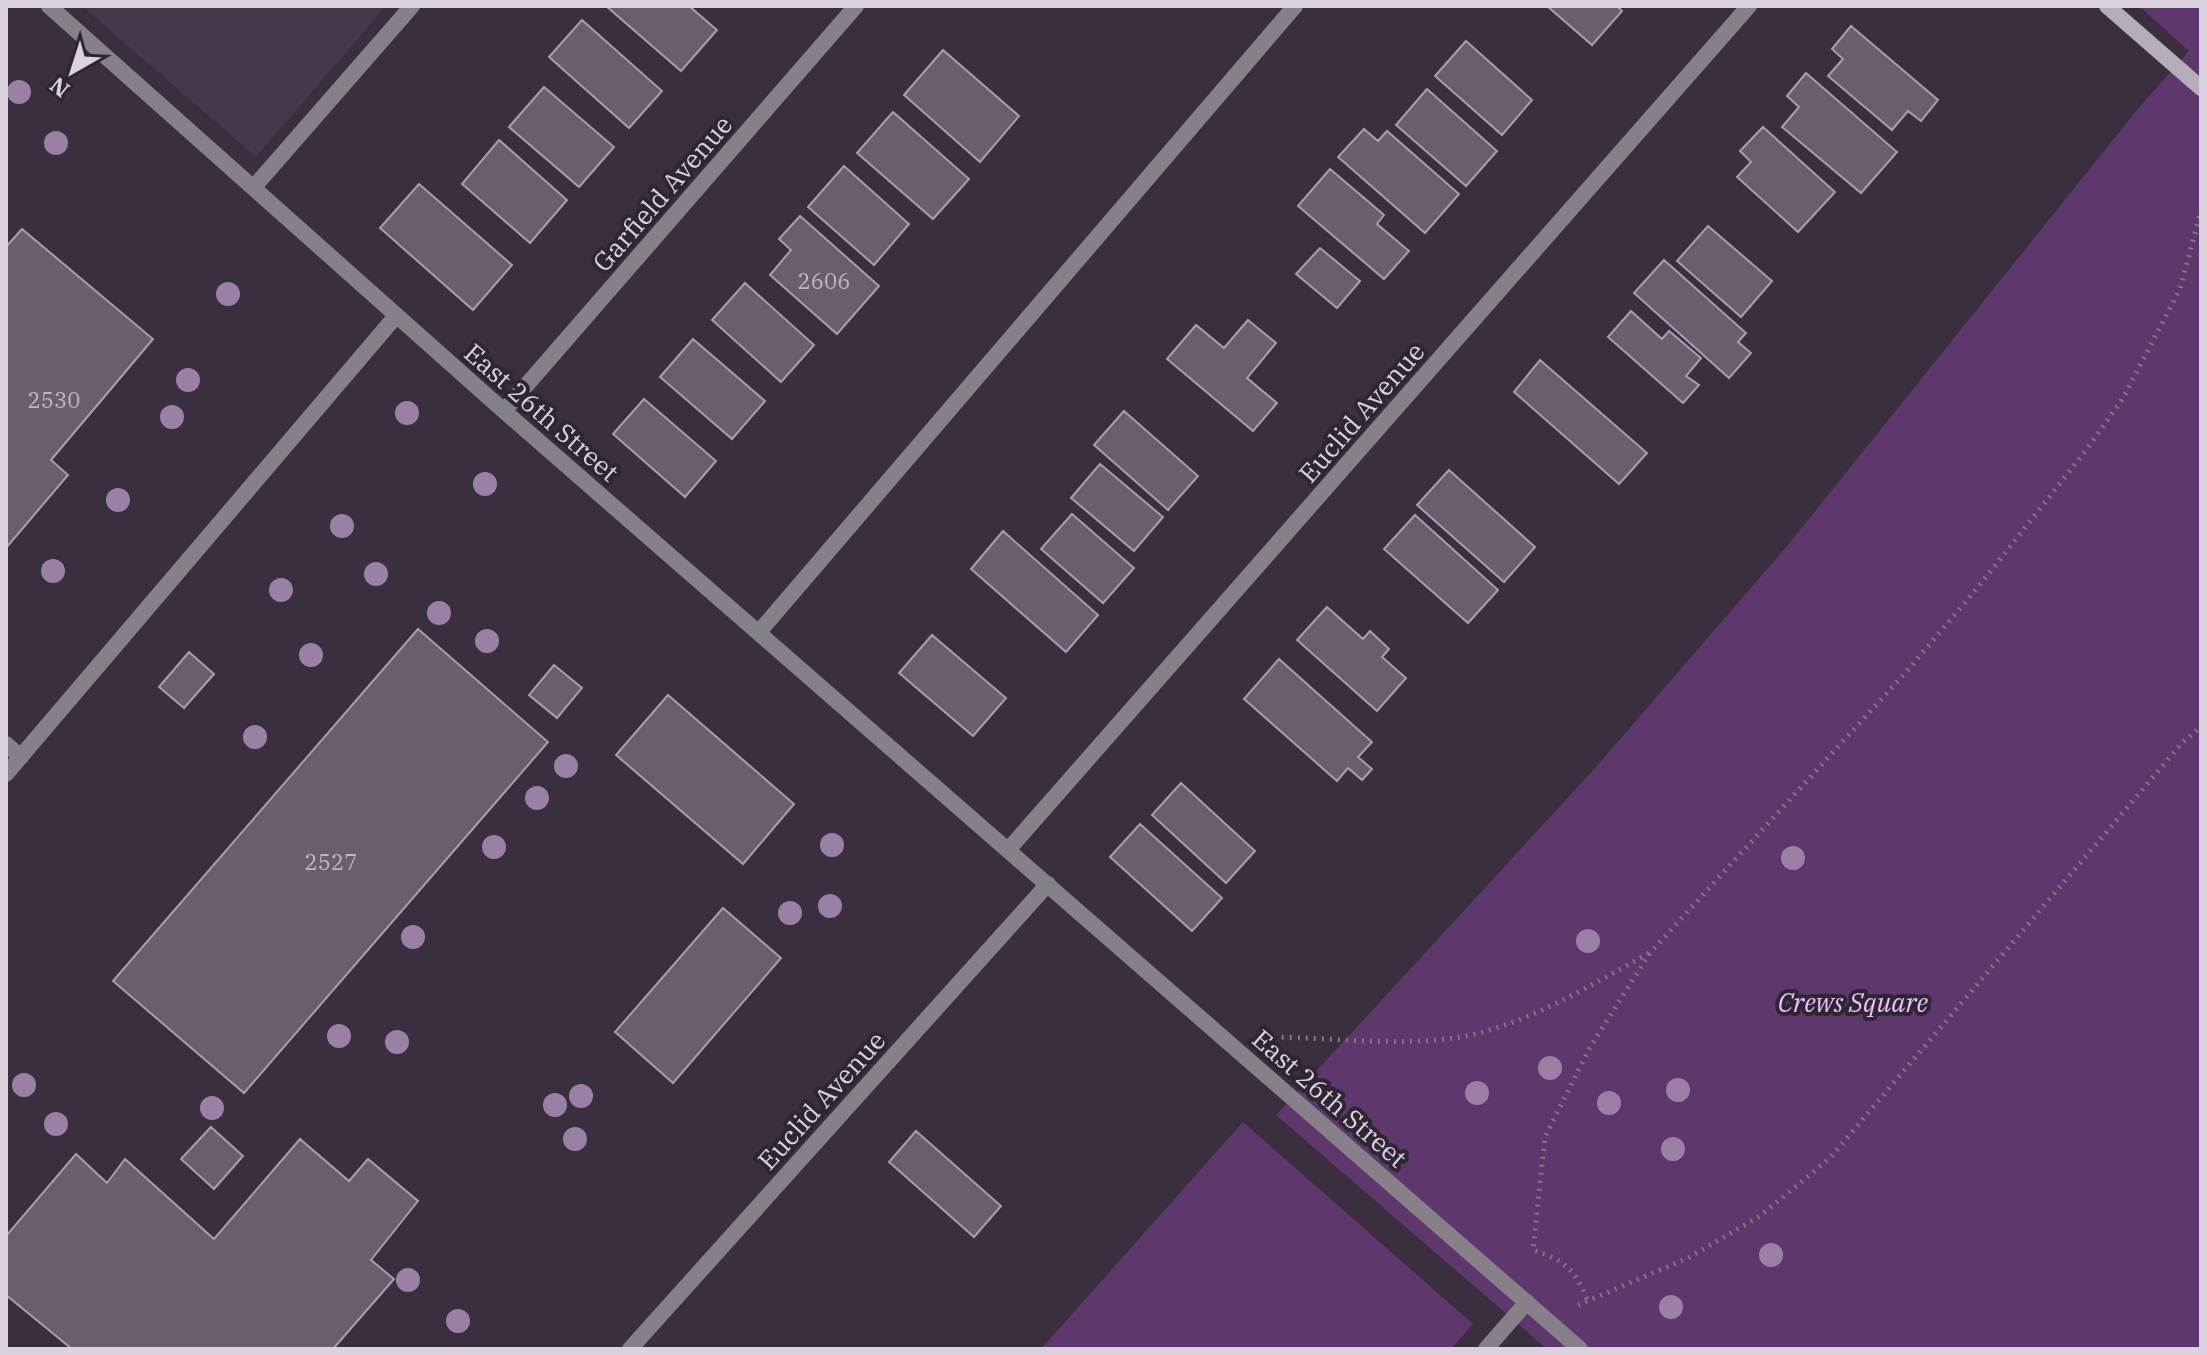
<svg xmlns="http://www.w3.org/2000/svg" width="2207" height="1355" viewBox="0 0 2207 1355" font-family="'IBM Plex Serif',serif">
	<rect width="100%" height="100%" fill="#3a2f3e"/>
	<path fill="#46384c" d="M82,6H386L256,157Z"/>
	<path fill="#5e386d" d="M2139,6H2201V1349H1547L1276,1115L1596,767L1788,545L2137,110L2189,51Z
		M1243,1122L1473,1324L1451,1349H1041Z"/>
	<path fill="#6a5e6e" stroke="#a99cae" stroke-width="2" d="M606,6H689L717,30L681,71Z
		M1547,6H1617L1622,11L1592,45Z
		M582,20L662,91L629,128L549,57Z
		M1851,26L1938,100L1921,121L1908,111L1892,130L1828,76L1843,59L1832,49Z
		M1466,41L1532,100L1502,135L1435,76Z
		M943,50L1019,116L980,162L904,95Z
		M1806,73L1897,152L1861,193L1782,127L1799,107L1787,96Z
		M544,87L614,147L579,187L509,127Z
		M1427,89L1497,151L1466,186L1396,125Z
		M893,112L969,179L933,219L857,153Z
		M1763,127L1835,192L1798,232L1737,177L1751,162L1740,151Z
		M1364,129L1378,141L1387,131L1459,194L1425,233L1338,157Z
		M499,140L567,200L530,243L462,184Z
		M844,166L909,224L874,265L808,207Z
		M1330,169L1384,215L1377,224L1409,251L1384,279L1298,206Z
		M419,184L512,265L473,310L380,228Z
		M800,216L879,286L837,334L770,275L791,250L779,239Z
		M1708,226L1772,281L1741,317L1677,261Z
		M22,229L153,339L51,460L68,475L6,548V247Z
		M1320,248L1360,281L1337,308L1296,274Z
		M1664,260L1746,333L1738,342L1751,353L1729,378L1634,293Z
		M745,283L814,345L781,382L712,320Z
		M1631,311L1662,339L1669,331L1701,358L1686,376L1699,385L1683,403L1608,337Z
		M1248,320L1276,343L1247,378L1277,403L1253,431L1167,359L1196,325L1224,348Z
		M693,339L765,401L732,439L660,377Z
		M1540,360L1647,453L1619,484L1514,392Z
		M644,399L716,461L685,497L613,434Z
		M1124,411L1198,476L1168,510L1094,445Z
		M1100,464L1163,517L1134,551L1071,498Z
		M1449,470L1535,547L1504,582L1417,505Z
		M1072,514L1134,568L1103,603L1041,549Z
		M1415,515L1498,590L1468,623L1384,549Z
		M1003,531L1098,615L1066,652L971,569Z
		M1327,607L1363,639L1370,631L1389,649L1382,657L1406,678L1377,711L1297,640Z
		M418,629L548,742L244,1093L113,981Z
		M932,635L1006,698L973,736L899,673Z
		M189,652L214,674L184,708L159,687Z
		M1279,659L1372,742L1358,757L1372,769L1362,780L1348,768L1337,781L1244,699Z
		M554,665L582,688L557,718L529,695Z
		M668,695L794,804L743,864L616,755Z
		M1181,783L1255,851L1226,883L1152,815Z
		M1140,824L1222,898L1192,931L1110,857Z
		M723,908L781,958L673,1083L615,1032Z
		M211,1127L243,1156L214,1189L181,1159Z
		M916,1131L1001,1206L974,1237L889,1162Z
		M300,1139L349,1181L368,1159L418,1201L371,1260L394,1279L333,1349H72L6,1295V1236L76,1154L107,1183L125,1159L214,1239Z"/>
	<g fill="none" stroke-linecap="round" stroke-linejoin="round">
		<path stroke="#7f7682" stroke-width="5" stroke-dasharray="2 6" stroke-linecap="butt" d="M1274,1037C1335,1038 1427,1049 1483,1032C1543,1015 1595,983 1649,953
			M1587,1299C1573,1267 1565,1261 1533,1250L1545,1137L1589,1049L1650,953L1907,671L1979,586L2087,449L2123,398L2180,289L2201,210
			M1578,1305L1688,1258L1760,1216L1829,1159L2182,743L2201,727"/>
		<path stroke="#868189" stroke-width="16" d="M254,187L412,6
			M759,632L1295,6
			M6,744L21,757
			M6,774L396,316"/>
		<path stroke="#868189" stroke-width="16" d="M49,6L504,411L1580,1349
			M504,411L856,6
			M1008,850L1749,6
			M630,1349L1048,884
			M1486,1349L1527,1302"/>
		<path stroke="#b5adb9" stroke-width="16" d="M2107,6L2201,88"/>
	</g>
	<g fill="#9b80a5">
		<circle cx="19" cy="92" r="12"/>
		<circle cx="56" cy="143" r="12"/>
		<circle cx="228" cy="294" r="12"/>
		<circle cx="188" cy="380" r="12"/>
		<circle cx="407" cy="413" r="12"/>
		<circle cx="172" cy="417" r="12"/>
		<circle cx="485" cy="484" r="12"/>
		<circle cx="118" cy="500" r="12"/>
		<circle cx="342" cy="526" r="12"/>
		<circle cx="53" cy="571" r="12"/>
		<circle cx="376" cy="574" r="12"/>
		<circle cx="281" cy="590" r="12"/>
		<circle cx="439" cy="613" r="12"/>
		<circle cx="487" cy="641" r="12"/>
		<circle cx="311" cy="655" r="12"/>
		<circle cx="255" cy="737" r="12"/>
		<circle cx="566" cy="766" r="12"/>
		<circle cx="537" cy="798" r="12"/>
		<circle cx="832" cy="845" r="12"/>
		<circle cx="494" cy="847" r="12"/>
		<circle cx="1793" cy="858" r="12"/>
		<circle cx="830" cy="906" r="12"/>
		<circle cx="790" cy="913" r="12"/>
		<circle cx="413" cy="937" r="12"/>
		<circle cx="1588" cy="941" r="12"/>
		<circle cx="339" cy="1036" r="12"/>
		<circle cx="397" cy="1042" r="12"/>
		<circle cx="1550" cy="1068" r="12"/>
		<circle cx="24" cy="1085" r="12"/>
		<circle cx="1678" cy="1090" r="12"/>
		<circle cx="1477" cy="1093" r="12"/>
		<circle cx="581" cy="1096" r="12"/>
		<circle cx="1609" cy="1103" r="12"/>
		<circle cx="555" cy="1105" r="12"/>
		<circle cx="212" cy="1108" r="12"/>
		<circle cx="56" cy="1124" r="12"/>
		<circle cx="575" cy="1139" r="12"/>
		<circle cx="1673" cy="1149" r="12"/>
		<circle cx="1771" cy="1255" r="12"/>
		<circle cx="408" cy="1280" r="12"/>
		<circle cx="1671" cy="1307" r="12"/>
		<circle cx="458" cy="1321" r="12"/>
	</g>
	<g text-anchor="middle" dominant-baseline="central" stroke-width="8" stroke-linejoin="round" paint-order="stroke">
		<g font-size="22" fill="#beb6c1">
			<text x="824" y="280">2606</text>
			<text x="54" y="399">2530</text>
			<text x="331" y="861">2527</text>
		</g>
		<g font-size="26" fill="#dad3dd" stroke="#2f2634">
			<text transform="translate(662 193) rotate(-49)">Garfield Avenue</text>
			<text transform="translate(542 412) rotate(41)">East 26th Street</text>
			<text transform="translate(1361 412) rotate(-49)">Euclid Avenue</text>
			<text transform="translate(1330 1098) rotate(41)">East 26th Street</text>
			<text transform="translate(821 1100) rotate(-48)">Euclid Avenue</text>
		</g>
		<g font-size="26" font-style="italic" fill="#eac2fa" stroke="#2f2634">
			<text x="1853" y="1002">Crews Square</text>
		</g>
	</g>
	<rect width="2207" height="1355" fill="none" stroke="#dad3dd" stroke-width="16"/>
	<g transform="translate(72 72) rotate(219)" stroke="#2f2634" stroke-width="6" paint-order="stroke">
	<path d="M0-6L14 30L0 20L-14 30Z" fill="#dad3dd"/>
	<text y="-12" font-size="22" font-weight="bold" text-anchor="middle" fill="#dad3dd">N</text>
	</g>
</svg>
